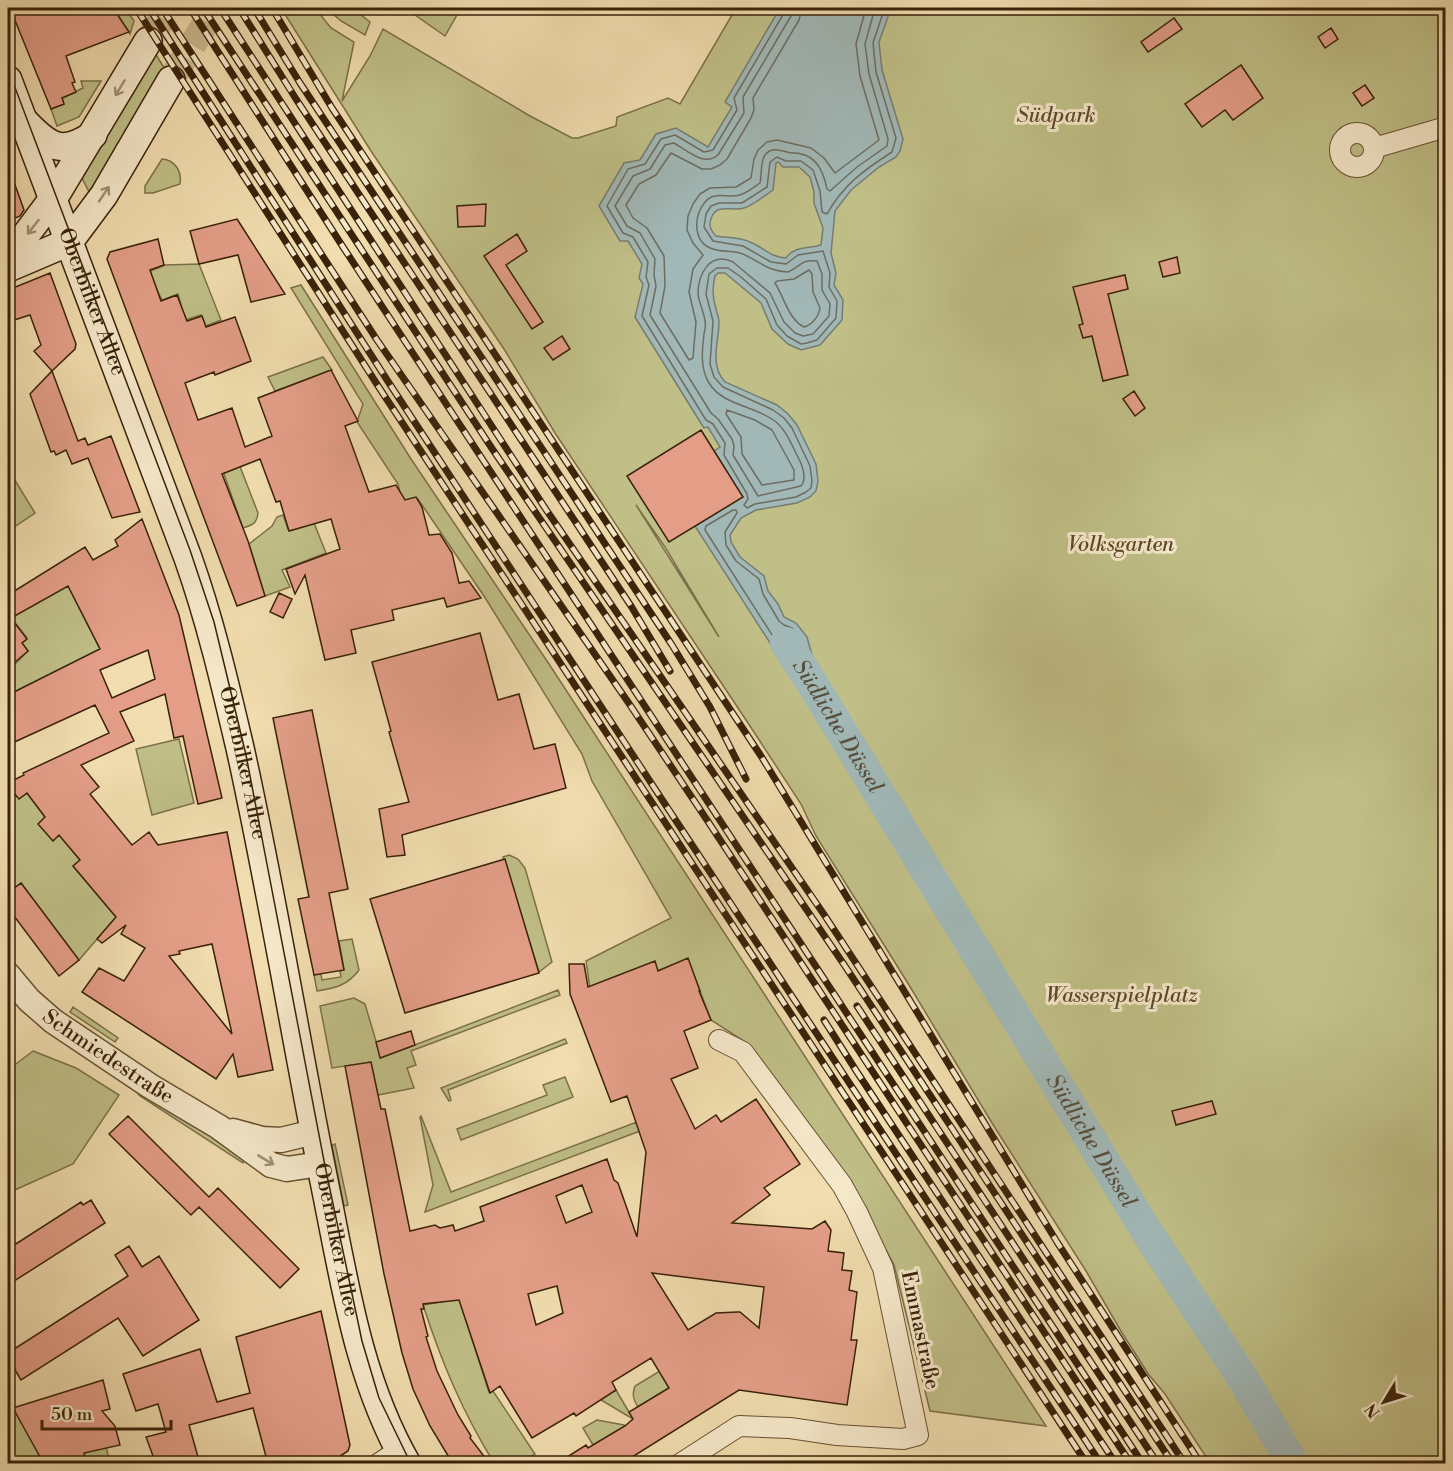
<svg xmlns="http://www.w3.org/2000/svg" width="1453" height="1471" viewBox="0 0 1453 1471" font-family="'Libre Bodoni',serif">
	<rect width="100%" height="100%" fill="#f1ddaf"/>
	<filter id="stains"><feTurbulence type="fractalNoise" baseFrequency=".00333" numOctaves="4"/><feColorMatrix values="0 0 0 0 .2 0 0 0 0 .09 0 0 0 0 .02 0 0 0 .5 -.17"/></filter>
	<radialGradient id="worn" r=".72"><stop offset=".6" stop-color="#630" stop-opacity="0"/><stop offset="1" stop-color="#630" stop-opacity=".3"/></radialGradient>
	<path fill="#c0bf87" stroke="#7c7048" stroke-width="1.5" fill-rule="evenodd" d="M113,8H125L134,21L130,34Z
		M281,8H315L331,28L354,42L342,101L370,56L383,29L530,116L572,138H578L616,126L617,117L668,98L680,104L736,8H1445V1463H1210L1165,1394L1149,1375L1122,1333L1086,1271L992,1123L909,985L816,836L801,804L746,720L555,433L504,349L371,151ZM636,505L665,547L719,637Z
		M326,8H352L370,22L365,35L341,21Z
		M405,8H461L445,36Z
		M152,48L166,71L92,198L79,172Z
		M81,81H101L79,117L57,126L51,109L64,104L62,98L83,88Z
		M162,159C175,160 182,171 180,184L153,193H145V186Z
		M199,264L221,320L206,326L201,315L164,327L181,305L178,294L162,300L157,290H154L148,272L165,265Z
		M301,285L411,459L549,664L1046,1426L930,1411L894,1265L849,1181L750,1045L711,1020L688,959L591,996L586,961L671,918L592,781L582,754L484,596L418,499L402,500L398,484L357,422L363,404L291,288Z
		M323,357L332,370L275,391L268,377Z
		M234,451L258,513C257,523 253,525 243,528L218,457Z
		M8,469L35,513L8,531Z
		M283,515L288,529L314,523L326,553L282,570L290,587L265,596L249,544L272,526L277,517Z
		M68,586L100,649L8,695V661L11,658L15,664L28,651L22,643L27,638L16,624L11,627L8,622V604Z
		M179,739L194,803L152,815L136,749Z
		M8,786L19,798L27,793L45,817L39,824L53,841L59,835L80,860L73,866L116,917L79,960L21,883L8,893Z
		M509,855L518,859L525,868L552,962L539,972L503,857Z
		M352,939L359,970C348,985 336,988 317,991L314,975L321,974L322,980L341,977L340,971L344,970L339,941Z
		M558,990L560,995L411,1051L416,1065L407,1068L414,1088L378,1095L371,1062L332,1068L320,1006L354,998L365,1004L381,1058Z
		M73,1007L118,1038L115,1042L70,1012Z
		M565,1039L567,1043L448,1090L451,1100L449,1101L441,1088Z
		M33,1051L76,1068L119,1095L73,1164L8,1193V1070Z
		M565,1077L573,1097L461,1140L457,1129L547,1095L543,1085Z
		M140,1091L246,1158L243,1163L140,1096L138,1094Z
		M421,1116L451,1192L637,1122L640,1131L425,1212L433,1185L420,1117Z
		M335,1144L348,1205L344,1206L332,1145Z
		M459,1299L489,1392L493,1391L535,1454L520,1463H494C462,1411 442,1363 423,1305Z
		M673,1363L707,1364L638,1407C633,1399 632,1394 635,1386Z
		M616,1390L633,1419L601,1400Z
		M8,1397L44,1463H8Z
		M597,1420L624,1425L625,1426L593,1445L583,1428Z
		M106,1447L110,1463H86L84,1453Z"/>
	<path fill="#a1b8b7" stroke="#777c71" stroke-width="1.5" fill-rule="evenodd" d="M780,8H887L890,11L879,42L882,70L903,139L900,151L896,157L879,167L851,190L835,211L831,253L836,273L834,285L843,300L842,320L820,345L801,350L788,344L772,329L761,303L725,273H718L715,276C712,288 712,297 716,309C717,314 719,317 719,322C719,342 709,365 725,382L777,405L788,414L797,425L816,464L818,481L816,491L810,497L797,503L756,510L741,518L730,535L731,542L740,557L764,576L768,591L778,604L784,617L796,623L807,637L817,673L797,685L695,526L742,497L714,451L720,447L708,427L704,428L702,425L635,317L643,284L639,278L642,264L628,241H620L599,206L624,163L640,160L656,134L676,128L708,147L732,107L725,102ZM778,162L783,167H799L810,177L814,192V203L823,228L821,245C808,249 794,246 786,258C772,258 763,247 750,242C739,237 728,238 716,236C711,231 708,226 711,219C716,202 731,212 744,208C754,205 764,196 773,190L776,163Z"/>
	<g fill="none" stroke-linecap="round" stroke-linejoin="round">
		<path stroke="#6d6d60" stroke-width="1.5" d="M785,8L784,13L734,98L737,110L713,150L704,152L675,135L661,139L645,164L628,169L607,206L623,233L633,237L648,262L646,277L649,285L642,316L706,420L713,424L725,443L724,455L747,494L748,499L744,505L747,508L755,504L796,497L806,492L811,488L812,481L810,466L792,428L784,418L773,410L723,387L714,377L710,364L713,321L706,294L709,274L717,268H728L741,277L766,299L777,325L787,336L801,344L807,343L817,340L836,318L837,301L829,287L830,273L823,251L798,255L786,264L771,262L743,246L713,241L704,227L706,214L711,206L719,203H742L767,187L770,162L777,157L786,161H801L813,170L820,191L822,212L827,214C843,185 864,170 892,152L896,138L876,72L873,43L883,13V8
			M793,8L791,16L743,97L744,113L718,155C704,167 688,151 674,143L665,145L650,169L633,176L615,206L627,226L640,233L655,259L654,275L656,286L650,315L711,413L718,419L732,439L734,446L733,455L758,496L801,486C807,479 803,468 800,461C793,448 787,431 776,422C757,406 723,406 709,383C700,368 702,351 704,334C705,330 706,325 705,321C704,312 699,303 698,294C698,274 710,251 733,262L770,293L784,322L795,333L803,336L813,334L829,316L830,304L822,290V274L817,261C801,259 800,267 788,272C770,272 760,262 745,255C735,249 724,253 713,249C693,243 693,217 705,202C715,190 727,199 740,195C747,193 754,187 760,183C762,175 760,162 765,155C771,147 779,150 787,152C791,154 796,152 801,154C818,157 824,174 827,189L830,191L857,167L887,146L888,139L869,74L865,44L875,8
			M802,8L799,20L753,98L754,110L751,118L727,159L720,165L711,169H702L671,153L656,175L639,184L626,205L633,218L647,228L664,256L665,286L660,313L689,360L693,358L696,322L689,292L693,269L703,255L693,243L687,230L688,216L693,204L700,194L710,188L736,187L751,178L754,159L758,150L767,142L777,140L811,148L824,158L835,173L879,140L860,76L856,44L866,8
			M809,270L812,274L813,292L820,308C819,316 812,325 804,327C789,320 784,297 775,283L777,281L794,279Z
			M727,410L755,420L772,430L794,470V480L762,485L742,454L741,437L726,414Z
			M733,510H736L737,513L725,532L726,545L736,561L759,579L763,594L779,621L784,625L792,628L800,638L809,669L801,675L797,674L705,530L706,526Z"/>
		<path stroke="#a1b8b7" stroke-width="32" id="s1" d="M786,643L810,680L1149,1235L1242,1377L1293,1464"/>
	</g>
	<path fill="#e49e88" stroke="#392208" stroke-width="1.5" fill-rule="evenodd" d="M10,8H113L129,32L66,56L75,82L72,83L76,92L62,98L64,104L51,109Z
		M1174,18L1182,29L1148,52L1141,42Z
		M1331,28L1338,39L1325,48L1318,37Z
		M1241,65L1263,98L1233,120L1225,110L1202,127L1185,104Z
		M1365,85L1374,98L1362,106L1353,93Z
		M8,168H9L24,210L20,216L8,221Z
		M486,204L485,226L458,227L457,206Z
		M237,219L285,294L251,302L238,255L199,264L190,231Z
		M517,234L527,251L506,265L543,322L532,329L484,256Z
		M158,239L164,265L150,270L161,301L177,295L187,321L202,316L206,327L235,317L251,361L215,375L214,372L185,383L198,420L232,408L245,447L272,436L258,398L331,370L358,421L345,426L369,492L396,485L405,500L416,497L422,507L429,535L440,534L452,553L459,583L469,581L481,598L447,607L444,598L392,610L394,620L351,630L356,653L325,660L305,575L295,594L286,569L340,549L331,519L289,531L280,501L276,502L260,459L222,474L248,541L265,596L237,606L107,259L110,252Z
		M1177,257L1180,273L1163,277L1159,262Z
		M50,273L76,344L75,349L52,371L34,351L41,345L30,315L8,322V290Z
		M1125,275L1128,289L1108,294L1128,375L1103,381L1092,336L1083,338L1079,325L1083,324L1073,287Z
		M562,336L570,349L553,360L544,348Z
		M52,371L78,441L85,438L88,445L111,436L140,512L112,518L88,458L72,464L66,450L56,455L54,451L51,452L30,394Z
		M1134,391L1145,408L1135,416L1123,399Z
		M701,430L743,497L669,542L627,476Z
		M142,519L179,615L222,798L198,804L183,736L174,738L165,694L120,712L134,741L81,765L99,787L90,794L132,845L149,832L158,845L227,832L273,1070L238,1077L233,1054L216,1079L82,992L99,968L124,981L145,948L121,934L126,925L102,943L97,939L116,917L73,866L80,860L59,835L53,841L38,824L45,817L27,793L19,799L8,786V783L24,775L23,773L109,733L95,705L8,745V695L100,649L68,586L11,618L27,639L22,643L28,651L14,663L8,654V595L85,547L93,560L118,546L115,540ZM148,650L155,679L112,698L100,670ZM212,944L232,1034L169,956L180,954L179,951Z
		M279,593L292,599L283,618L270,612Z
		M480,633L498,700L519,694L534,749L555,744L566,788L402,835L405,855L387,857L379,809L409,802L389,732L391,731L372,662Z
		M312,710L348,889L329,893L344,970L314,975L298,899L309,897L273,718Z
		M505,859L539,973L405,1013L370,899Z
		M21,883L79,960L59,976L8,908V893Z
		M688,958L700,991H699L711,1020L684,1031L698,1068L671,1079L695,1129L716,1115L721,1122L756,1099L800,1164L764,1188L770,1195L732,1223L812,1229L825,1221L831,1230L828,1251L844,1253L842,1270L852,1271L849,1290L857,1292L851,1340H857L847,1405L739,1390L621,1464H556L586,1445L588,1448L625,1426L633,1419L629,1412L669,1388L651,1358L612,1382L616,1390L576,1416L574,1413L532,1438L500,1386L490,1393L459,1300L423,1304L424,1309H421L428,1336L426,1337L437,1371L458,1415L471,1436L470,1438L490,1464H453L430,1426L413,1389L402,1353L384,1274L345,1066L371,1062L381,1109H385L410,1231L435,1225L440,1228L453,1225L455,1231L484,1221L480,1207L607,1159L614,1180L618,1183L637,1237L646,1152L627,1096L611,1102L570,994L569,964H584L588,987L655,961L658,971ZM582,1185L592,1212L566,1223L556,1196ZM652,1273L764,1287L759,1328L740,1312H737L716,1313L688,1330ZM557,1286L563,1313L536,1325L528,1294Z
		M411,1031L415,1045L380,1058L376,1042Z
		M1212,1101L1216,1114L1176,1125L1172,1111Z
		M128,1116L209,1197L218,1188L299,1269L280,1288L199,1207L191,1215L109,1134Z
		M91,1200L105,1223L8,1285V1249L81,1202L83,1205Z
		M129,1246L142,1267L159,1256L199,1320L143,1356L118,1318L21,1380L8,1358V1353L128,1276L115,1255Z
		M321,1311L350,1445L348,1451L328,1464H268L253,1408L189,1425L200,1464H156L146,1437L166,1432L158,1404L136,1411L123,1374L200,1349L217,1402L250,1393L236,1337Z
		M103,1380L110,1409L102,1411L115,1426L120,1445L84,1453L86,1464H58L57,1460L44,1464L13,1408Z"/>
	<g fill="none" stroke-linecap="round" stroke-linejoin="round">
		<path stroke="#ccb88e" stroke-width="27" stroke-dasharray="27 14" stroke-linecap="butt" d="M148,41L169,8
			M171,80L215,8"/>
		<defs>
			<path id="minor" d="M1340 150a17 17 0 1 1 34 0a17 17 0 1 1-34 0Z
				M1374,148L1446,127
				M378,1464L399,1450
				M680,1464L739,1426L790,1428L837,1435L903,1439L918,1435L883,1268L857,1212L842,1185L743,1052L719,1040"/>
			<g id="tertiary">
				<path id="s2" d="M8,975L29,1000L53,1021L150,1086L219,1127L271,1165L287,1169L320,1164"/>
				<path d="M233,1131L262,1139L281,1140L314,1132"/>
			</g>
			<g id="secondary">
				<path id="s3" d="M8,80L188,558C210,620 225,684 240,748C272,892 295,1037 324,1181C344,1278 357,1377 407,1464"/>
				<path d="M25,122C49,147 62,156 93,135"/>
				<path d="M8,249L19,244L55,196L148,41"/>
				<path d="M8,268L69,242L104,195L171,80"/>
			</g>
		</defs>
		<use href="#minor" stroke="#675132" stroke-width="22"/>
		<use href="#tertiary" stroke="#675132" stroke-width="27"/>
		<use href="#secondary" stroke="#392208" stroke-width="30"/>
		<use href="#minor" stroke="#f6e9cb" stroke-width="20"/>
		<use href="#tertiary" stroke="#f6e9cb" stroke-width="24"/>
		<use href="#secondary" stroke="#f6e9cb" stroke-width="27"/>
		<path stroke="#392208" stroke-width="1.5" d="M8,69L190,550L214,622L246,755L325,1166L362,1341L379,1398L411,1464"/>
		<defs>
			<path id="rail" d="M136,8L380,389L1087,1464
				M149,8L389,383L661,798L1101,1464
				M162,8L377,340L628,702L707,820L1131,1464
				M190,8L343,247L1143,1464
				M203,8L493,450L845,966L1173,1464
				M220,8L545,508L825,916L1185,1464
				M239,8L296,99L631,606L670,671
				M254,8L300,83L672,645L710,707L746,779
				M272,8L332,108L761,756L1057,1242L1201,1464
				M857,1006L1158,1464
				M824,1020L857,1072L1116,1464"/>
		</defs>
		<use href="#rail" stroke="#392208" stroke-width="7"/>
		<use href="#rail" stroke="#f6e9cb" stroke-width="4.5" stroke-dasharray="14" stroke-linecap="butt"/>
	</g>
	<defs><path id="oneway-shaft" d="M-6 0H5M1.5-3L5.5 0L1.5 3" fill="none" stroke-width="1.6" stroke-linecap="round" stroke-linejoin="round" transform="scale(1.5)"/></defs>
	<g stroke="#a18f73">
		<use href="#oneway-shaft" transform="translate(120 88) rotate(121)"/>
		<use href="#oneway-shaft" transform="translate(104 194) rotate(-56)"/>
		<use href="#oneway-shaft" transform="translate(33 227) rotate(128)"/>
		<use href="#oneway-shaft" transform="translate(266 1160) rotate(31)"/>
	</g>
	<g text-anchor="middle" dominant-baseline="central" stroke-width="6" stroke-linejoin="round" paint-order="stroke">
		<g font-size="21" font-style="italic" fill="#5b4928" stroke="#f6e9cb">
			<text x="1056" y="116">Südpark</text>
			<text x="1121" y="545">Volksgarten</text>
			<text x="1122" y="996">Wasserspielplatz</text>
		</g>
		<g font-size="21" fill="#392208" stroke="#f6e9cb">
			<text stroke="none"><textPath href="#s3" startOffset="237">Oberbilker Allee</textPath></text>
			<text stroke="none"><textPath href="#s3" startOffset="723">Oberbilker Allee</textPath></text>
			<text stroke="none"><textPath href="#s2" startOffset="130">Schmiedestraße</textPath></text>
			<text stroke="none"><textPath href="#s3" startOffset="1209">Oberbilker Allee</textPath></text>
			<text transform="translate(920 1330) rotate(78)">Emmastraße</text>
		</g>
		<g font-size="22" font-style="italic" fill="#584f3d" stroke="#f6e9cb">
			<text stroke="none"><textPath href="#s1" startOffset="98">Südliche Düssel</textPath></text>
			<text stroke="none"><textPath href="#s1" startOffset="584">Südliche Düssel</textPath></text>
		</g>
	</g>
	<rect width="1453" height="1471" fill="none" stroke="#f1ddaf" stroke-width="30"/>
	<rect x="9" y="9" width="1435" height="1453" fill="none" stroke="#392208" stroke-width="3"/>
	<rect x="15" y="15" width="1423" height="1441" fill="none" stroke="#392208" stroke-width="1.5"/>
	<g transform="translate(1384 1402) rotate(232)" stroke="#f6e9cb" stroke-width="4.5" paint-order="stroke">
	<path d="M0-4.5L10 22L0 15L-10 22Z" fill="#392208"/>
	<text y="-9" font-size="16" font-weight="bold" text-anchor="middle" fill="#392208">N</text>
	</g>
	<path d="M42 1420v9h129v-9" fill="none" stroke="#392208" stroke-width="3"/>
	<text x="51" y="1420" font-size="18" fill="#392208" stroke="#f6e9cb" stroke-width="4.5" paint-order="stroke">50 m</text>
	<rect width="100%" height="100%" filter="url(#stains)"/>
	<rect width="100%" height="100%" fill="url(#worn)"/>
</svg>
